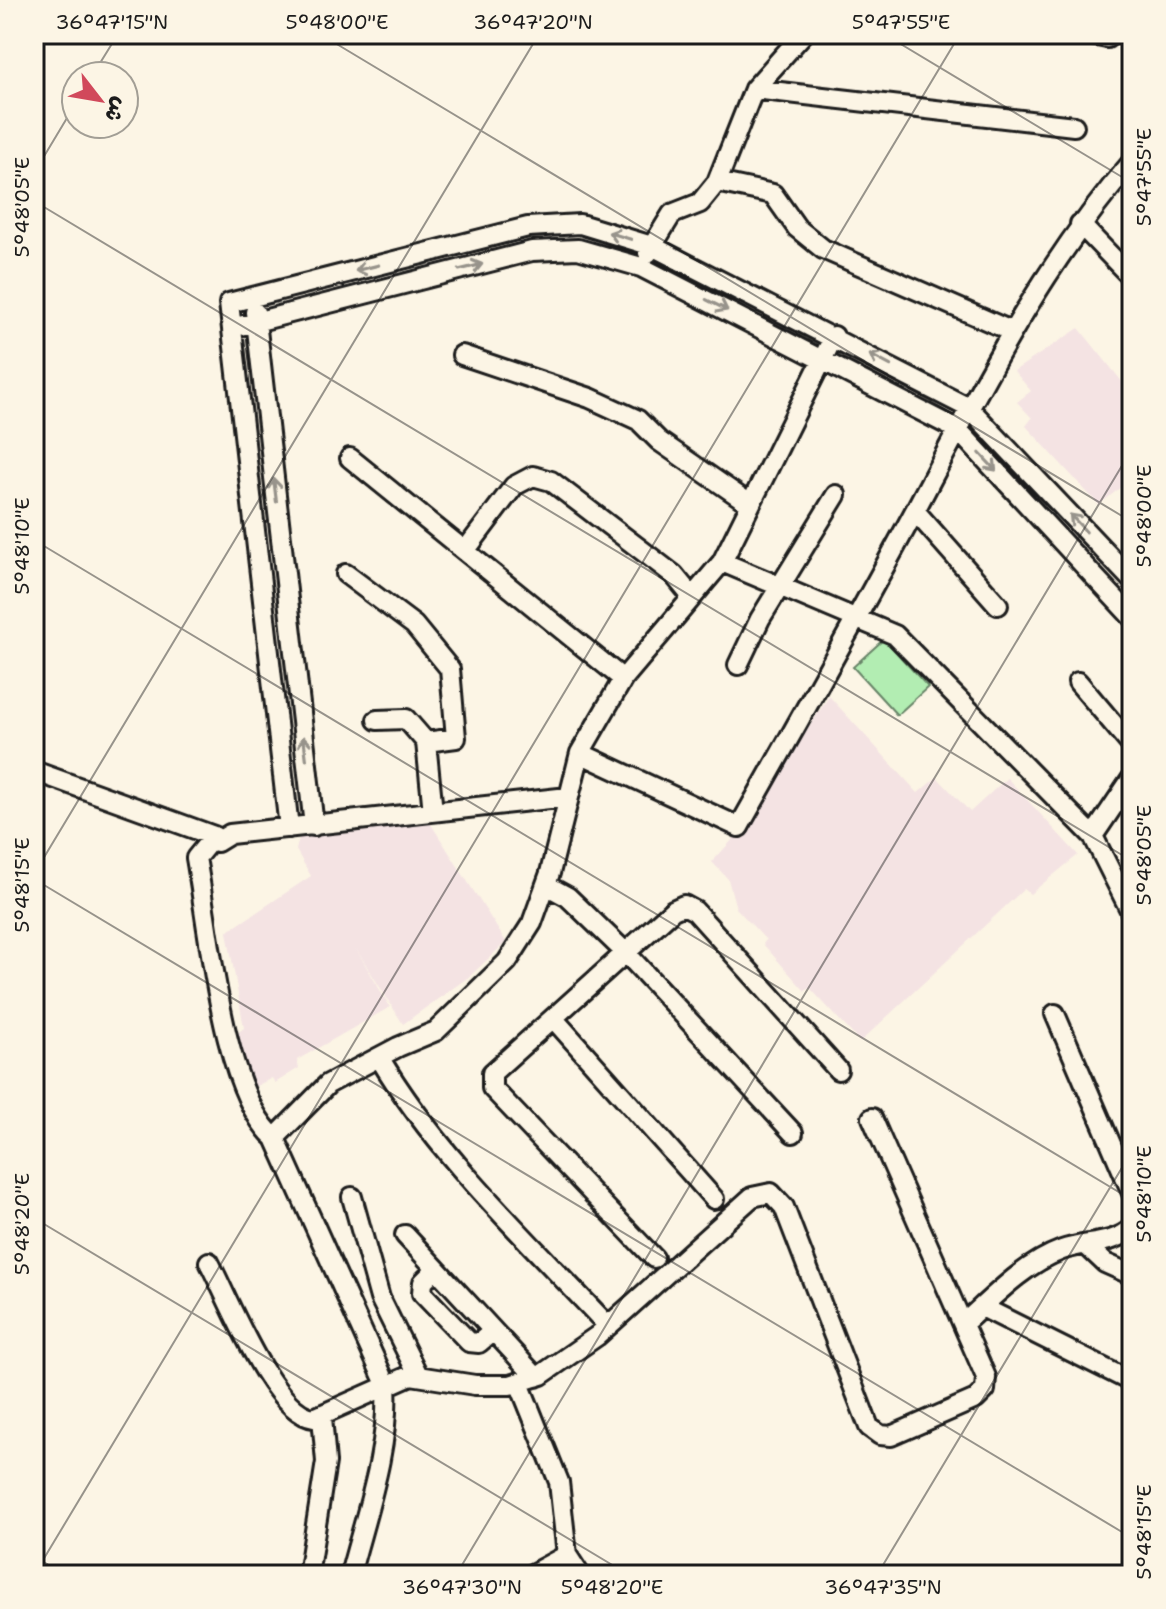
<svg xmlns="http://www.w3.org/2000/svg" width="1166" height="1609" viewBox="0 0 1166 1609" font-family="'Shantell Sans','Playpen Sans Arabic',sans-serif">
	<rect width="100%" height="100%" fill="#fcf5e5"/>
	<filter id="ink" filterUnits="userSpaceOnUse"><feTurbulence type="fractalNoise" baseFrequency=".0125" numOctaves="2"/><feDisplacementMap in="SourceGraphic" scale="16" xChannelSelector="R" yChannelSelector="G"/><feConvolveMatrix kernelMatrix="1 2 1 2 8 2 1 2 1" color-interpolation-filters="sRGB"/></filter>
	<g filter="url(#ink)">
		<path fill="#f4e3e3" d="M1079,328L1132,394V478L1099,505L1026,426L1032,418L1017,402L1031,391L1014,371Z
			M829,696L918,793L937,777L970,812L1007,778L1078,855L1030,894L1024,889L860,1042L810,988L805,991L763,944L766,940L736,908L728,879L712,862L746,825Z
			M429,821L506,942L470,976L403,1024L356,949L390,1007L297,1060L299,1068L275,1083L272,1078L254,1087L236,1034L244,1028L227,932L311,876L296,850L299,838Z"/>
		<path fill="#b2edb2" stroke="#678467" stroke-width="2" d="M884,639L928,687L897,715L853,667Z"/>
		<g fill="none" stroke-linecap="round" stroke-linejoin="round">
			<defs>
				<path id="minor" d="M1087,34L1107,38L1108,34
					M754,89L1074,126
					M717,182L773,194L797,228L823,249L1011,331
					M1080,224L1132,278
					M648,253L672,214L700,203L717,182L754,89L803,34
					M255,312L314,826
					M232,328L532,251L578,249L641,267L958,430L1132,617
					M462,355L590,398L638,420L659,441L750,504
					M350,458L623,679
					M915,511L998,605
					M465,551L514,486L533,476L551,481L674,575L692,597
					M722,562L895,635L1093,836L1132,914
					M346,574L414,625L450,669L456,738L426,742L433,812
					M738,665L760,619L836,495
					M1078,682L1132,746
					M377,720L406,719L426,742
					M580,753L739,827C797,724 855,622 911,518C977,394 1039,269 1132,162
					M34,771L214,836
					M289,828L229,303L528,227L580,224L652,246L969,408L1132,580
					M1093,836L1132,778
					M546,885L568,897L626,953L793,1133
					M1055,1014L1132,1193
					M553,1018L714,1199
					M379,1057C439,1158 528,1240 608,1326
					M275,1138C222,1093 209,928 196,858L214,836L217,842L230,834L568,797
					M352,1197L380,1298L418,1375
					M405,1235L536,1377
					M1086,1245L1105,1263L1132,1275
					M654,1258L492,1088V1073L673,910L684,905L695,911L838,1070
					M209,1262C228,1298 273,1414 314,1418L411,1375L475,1385H510L541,1375L597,1336L752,1197L771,1193L784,1207L869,1427L880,1435L891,1436L976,1399L985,1390L986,1377L872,1118
					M436,1269L423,1282L422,1293L469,1342L479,1343L493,1331
					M982,1307L1132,1382
					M963,1324C993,1297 1024,1264 1062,1250C1085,1241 1113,1246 1132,1228
					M519,1383L559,1482L567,1555L580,1575
					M308,1575L326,1462L322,1417
					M350,1575C366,1513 390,1448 386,1384L275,1138L328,1084L398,1047L436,1031L507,962L532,923L550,873L580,753L623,679L722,562L834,336
					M530,1575L567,1555"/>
			</defs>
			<use href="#minor" stroke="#1c1c1c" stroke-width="24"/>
			<use href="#minor" stroke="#fcf5e5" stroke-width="18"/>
		</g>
		<defs><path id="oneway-shaft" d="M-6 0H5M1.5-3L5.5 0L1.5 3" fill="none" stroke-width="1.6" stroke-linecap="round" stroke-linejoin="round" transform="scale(2)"/></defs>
		<g stroke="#97938b">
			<use href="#oneway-shaft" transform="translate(620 236) rotate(-163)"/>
			<use href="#oneway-shaft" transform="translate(471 267) rotate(-14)"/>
			<use href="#oneway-shaft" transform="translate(367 268) rotate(166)"/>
			<use href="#oneway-shaft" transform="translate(717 305) rotate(27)"/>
			<use href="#oneway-shaft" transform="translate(880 360) rotate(-152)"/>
			<use href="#oneway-shaft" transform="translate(988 462) rotate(47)"/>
			<use href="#oneway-shaft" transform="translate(275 490) rotate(-97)"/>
			<use href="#oneway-shaft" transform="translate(1078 523) rotate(-133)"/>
			<use href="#oneway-shaft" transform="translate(305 748) rotate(-97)"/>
		</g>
	</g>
	<path fill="none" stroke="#1c1c1c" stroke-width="2" stroke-opacity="0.45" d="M320,34L1132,522M884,34L1132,183M92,76L118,34M34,173L76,103M34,201L1132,861M34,540L1132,1200M34,874L539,34M34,879L1132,1538M34,1218L629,1575M34,1556L65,1575M34,1575L960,34M456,1575L1132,449M877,1575L1132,1151"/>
	<rect width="1166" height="1609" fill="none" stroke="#fcf5e5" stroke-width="88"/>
	<g transform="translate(100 100) rotate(121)"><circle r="38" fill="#fcf5e5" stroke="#a29e95" stroke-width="2"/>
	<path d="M0-6L14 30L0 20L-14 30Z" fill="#d1495b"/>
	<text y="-12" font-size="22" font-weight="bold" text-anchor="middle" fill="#1c1c1c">ش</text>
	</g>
	<rect x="44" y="44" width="1078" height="1521" fill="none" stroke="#1c1c1c" stroke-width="3"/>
	<g font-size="20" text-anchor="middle" fill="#1c1c1c">
		<text x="112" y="29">36°47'15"N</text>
		<text x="337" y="29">5°48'00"E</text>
		<text x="533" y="29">36°47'20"N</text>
		<text x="901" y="29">5°47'55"E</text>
		<text transform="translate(1144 177) rotate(-90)" y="7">5°47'55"E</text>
		<text transform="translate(22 207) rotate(-90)" y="7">5°48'05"E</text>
		<text transform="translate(1144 516) rotate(-90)" y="7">5°48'00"E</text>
		<text transform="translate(22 546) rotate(-90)" y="7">5°48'10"E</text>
		<text transform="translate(1144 855) rotate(-90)" y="7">5°48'05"E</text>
		<text transform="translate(22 885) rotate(-90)" y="7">5°48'15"E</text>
		<text transform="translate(1144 1194) rotate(-90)" y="7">5°48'10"E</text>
		<text transform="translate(22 1224) rotate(-90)" y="7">5°48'20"E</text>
		<text transform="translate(1144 1532) rotate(-90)" y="7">5°48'15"E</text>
		<text x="462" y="1594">36°47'30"N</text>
		<text x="612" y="1594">5°48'20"E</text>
		<text x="883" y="1594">36°47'35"N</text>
	</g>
</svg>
